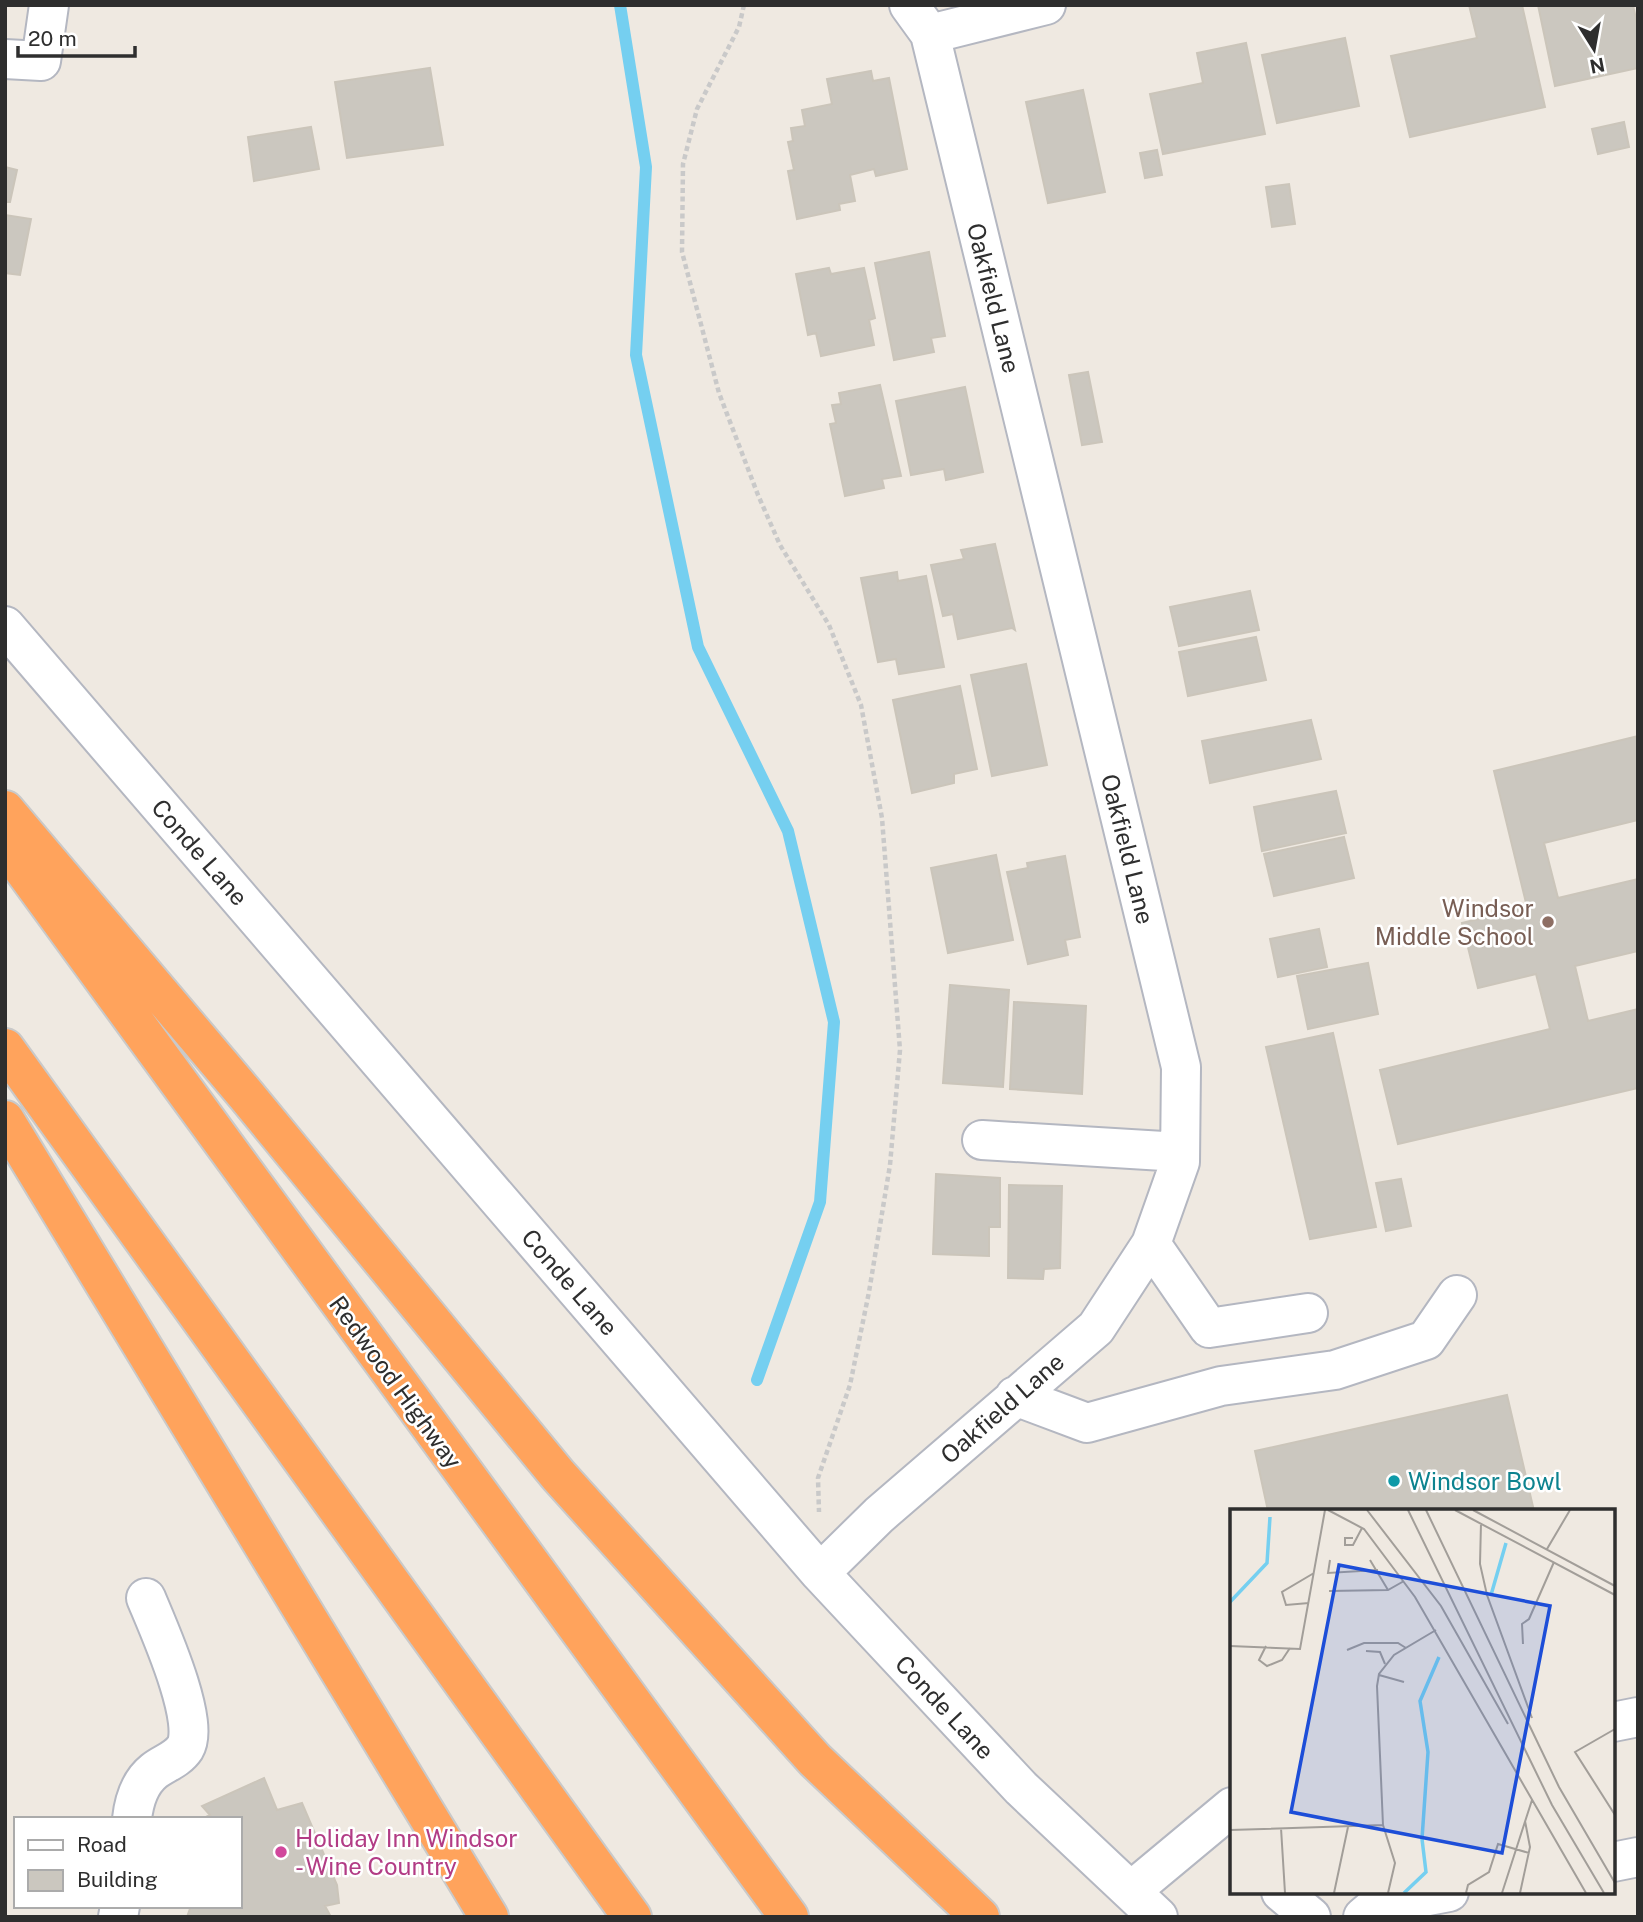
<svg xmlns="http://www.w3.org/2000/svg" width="1643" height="1922" viewBox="0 0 1643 1922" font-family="'Public Sans',sans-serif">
	<rect width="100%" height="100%" fill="#efe9e1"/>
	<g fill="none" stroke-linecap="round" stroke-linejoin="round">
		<path stroke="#75cff0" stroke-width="12" d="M620,5L646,167L636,355L698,647L788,831L834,1022L820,1202L757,1380"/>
	</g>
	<path fill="#cbc7bf" stroke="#cbc5ba" stroke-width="2" d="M1469,5H1522L1545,107L1410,137L1391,56L1477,38Z
		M1538,5H1633L1638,28V68L1555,86Z
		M1345,38L1359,106L1277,123L1262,55Z
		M1246,43L1265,134L1163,154L1150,94L1203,83L1197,53Z
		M430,68L443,145L347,158L335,82Z
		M871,71L873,81L889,78L907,169L876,176L874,169L850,175L855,201L839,204L840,210L797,219L788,171L794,170L788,142L793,141L791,128L805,126L802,110L832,104L827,79Z
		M1083,90L1105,192L1048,203L1026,102Z
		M1624,122L1629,147L1598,154L1592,129Z
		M311,127L319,169L254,181L248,137Z
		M1157,150L1162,175L1145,178L1140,153Z
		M5,167L17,170L10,202H5Z
		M1289,184L1295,224L1272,227L1266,187Z
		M5,215L31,219L20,275L5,273Z
		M929,252L945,336L931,338L934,352L894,360L875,263Z
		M829,268L831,274L864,268L875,318L869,320L874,345L821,356L816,333L808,335L796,274Z
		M1088,372L1102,442L1082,445L1069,375Z
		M880,385L901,476L882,479L884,488L845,496L830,424L836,423L832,405L841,404L839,393Z
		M965,387L983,472L946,480L944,469L911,475L896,401Z
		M995,544L1015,630L1012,628L958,639L953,614L943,616L931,565L964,559L961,550Z
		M897,572L898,581L926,576L944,667L899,674L896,659L878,662L861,578Z
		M1250,591L1259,630L1179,646L1170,607Z
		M1256,637L1266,680L1188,696L1179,652Z
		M1026,664L1047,765L992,776L971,675Z
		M960,686L977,769L954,774V783L912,793L893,700Z
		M1311,720L1321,759L1210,783L1202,741Z
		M1638,736V820L1544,843L1558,898L1638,879V951L1575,966L1588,1021L1638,1009V1088L1398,1144L1380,1070L1550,1029L1536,974L1478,988L1462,923L1527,907L1494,771Z
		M1336,791L1346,833L1262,851L1254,807Z
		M1344,837L1354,878L1274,896L1264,854Z
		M996,855L1013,940L948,953L931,868Z
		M1065,856L1080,937L1065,940L1068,955L1028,964L1007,872L1028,868L1027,863Z
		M1319,929L1327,967L1278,977L1270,939Z
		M1368,963L1378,1014L1308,1029L1297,976Z
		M950,985L1009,990L1003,1087L943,1083Z
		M1014,1002L1086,1006L1082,1094L1010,1089Z
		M1333,1033L1376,1227L1310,1239L1266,1047Z
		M936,1174L1000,1178V1227H989V1256L933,1254Z
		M1401,1179L1411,1226L1386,1231L1376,1183Z
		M1009,1185L1062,1186L1060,1268L1044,1269L1043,1279L1008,1278Z
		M1507,1395L1534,1511H1268L1255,1451Z
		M264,1778L277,1810L302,1803L337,1885L339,1903L325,1906L331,1917H187L191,1906H240V1819H202L210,1815L202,1806Z"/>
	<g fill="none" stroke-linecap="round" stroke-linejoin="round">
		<defs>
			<path id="minor" d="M930,34L1046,5
				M5,59L41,61L49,5
				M5,626L820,1573L1021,1788L1158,1917
				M982,1140L1180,1152
				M1151,1244L1209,1328L1308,1313
				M1015,1396L1087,1423L1221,1386L1335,1370L1426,1340L1457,1295
				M820,1573L879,1515L1096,1328L1151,1244L1180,1162L1181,1067L930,34L909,5
				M1613,1722L1638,1717
				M132,1819C134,1801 139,1783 154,1771C164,1763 177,1760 185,1748C201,1722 158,1627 146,1598
				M1613,1862L1638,1857
				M1131,1891L1232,1807
				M1281,1892L1311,1917
				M118,1917L120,1906
				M1363,1917L1376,1906L1449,1892"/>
			<path id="highway" d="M5,810L246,1095L558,1475L815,1760L980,1917
				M9,850L789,1917
				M5,1048L632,1917
				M5,1120L489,1917"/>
		</defs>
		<use href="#minor" stroke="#b4b7c1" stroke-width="42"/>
		<use href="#highway" stroke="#c9c9c9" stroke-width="42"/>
		<path stroke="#c9c9c9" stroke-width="4.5" stroke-dasharray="5 3.5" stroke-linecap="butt" d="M744,5L739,27L697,109L683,164L682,252L719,393L758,495L780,545L829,625L861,705L882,818L900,1050L890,1165L869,1292L850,1385L818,1478L819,1512"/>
		<use href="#minor" stroke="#fff" stroke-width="38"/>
		<use href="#highway" stroke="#ffa35c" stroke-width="38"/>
	</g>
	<circle fill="#8d6e63" stroke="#fff" stroke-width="2.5" cx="1548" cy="922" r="7"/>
	<circle fill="#0f9aa8" stroke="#fff" stroke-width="2.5" cx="1394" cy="1481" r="7"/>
	<circle fill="#d1479c" stroke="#fff" stroke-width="2.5" cx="281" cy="1852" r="7"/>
	<g text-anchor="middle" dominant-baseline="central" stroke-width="5" stroke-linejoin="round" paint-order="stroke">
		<g font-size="24" fill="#2e2e2e" stroke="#fff">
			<text transform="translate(994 298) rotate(76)">Oakfield Lane</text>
			<text transform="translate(1128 849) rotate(76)">Oakfield Lane</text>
			<text transform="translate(200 852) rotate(49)">Conde Lane</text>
			<text transform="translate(570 1282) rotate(49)">Conde Lane</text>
			<text transform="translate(396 1382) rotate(54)">Redwood Highway</text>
			<text transform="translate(1002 1408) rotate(-41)">Oakfield Lane</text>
			<text transform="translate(945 1707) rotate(47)">Conde Lane</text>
		</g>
		<g font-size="24" fill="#785e54" stroke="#fff" text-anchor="end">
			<text x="1534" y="908">Windsor<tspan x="1534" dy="28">Middle School</tspan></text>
		</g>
		<g font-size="24" fill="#0d838f" stroke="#fff" text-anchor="start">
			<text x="1408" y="1481">Windsor Bowl</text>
		</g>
		<g font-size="24" fill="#b23c85" stroke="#fff" text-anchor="start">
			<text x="295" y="1838">Holiday Inn Windsor<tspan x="295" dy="28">- Wine Country</tspan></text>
		</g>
	</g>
	<g transform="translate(1230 1509)">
		<rect width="385" height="385" fill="#efe9e1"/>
		<path fill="none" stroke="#75cff0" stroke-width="3.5" d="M261,86L276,34M0,93L37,54L40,8M174,384L196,363L192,330L198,243L190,192L209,148"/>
		<path fill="none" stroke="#a29e99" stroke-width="2" d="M98,1L134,20L185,88L356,384M137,1L211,97L278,215M178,1L322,296L374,384M196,1L329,278L385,374M225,1L385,86M243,1L385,77M251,14L250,55L257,86L302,209M123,29H115V36H123L132,19M317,40L340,1M100,51L98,64L148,61M140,51L158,81M99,82L158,81L174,72M79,94L56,96L52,83L84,64M293,135L292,115L299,110L324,53M0,137L70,140L95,1M36,137L29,151L37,157L52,151L60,139M117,141L134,134H168L176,139M136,142L150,143L155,155M149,166L174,173M385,220L345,243L385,306M51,319L55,384M0,321L153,316M104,384L118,318M158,384L165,354L153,316L147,177L149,165L164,146L206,121M236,384L238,376L259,363L268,335L299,344M272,384L302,291M290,384L300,338L295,312"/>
		<path fill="#1d4ed8" fill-opacity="0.15" stroke="#1d4ed8" stroke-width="3.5" d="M109,56L320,97L272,344L61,303Z"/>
		<rect width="385" height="385" fill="none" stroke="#2e2e2e" stroke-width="3.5"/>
	</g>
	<rect width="1643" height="1922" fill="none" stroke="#2e2e2e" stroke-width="14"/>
	<rect x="14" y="1817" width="228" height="91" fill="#ffffff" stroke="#ababab" stroke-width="2"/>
	<rect x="28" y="1840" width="35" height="10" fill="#ffffff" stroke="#ababab" stroke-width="2"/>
	<text x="77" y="1852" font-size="21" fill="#2e2e2e">Road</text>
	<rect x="28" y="1870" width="35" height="21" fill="#cbc7bf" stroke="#ababab" stroke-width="2"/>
	<text x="77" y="1887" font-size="21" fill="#2e2e2e">Building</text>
	<g transform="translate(1594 49) rotate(169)" stroke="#ffffff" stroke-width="5" paint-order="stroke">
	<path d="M0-5L12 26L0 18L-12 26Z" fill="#2e2e2e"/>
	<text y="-10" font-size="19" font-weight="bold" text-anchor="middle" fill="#2e2e2e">N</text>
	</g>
	<path d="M18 46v10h117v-10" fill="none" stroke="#2e2e2e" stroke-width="3.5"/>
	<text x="28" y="46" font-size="21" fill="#2e2e2e" stroke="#ffffff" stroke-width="5" paint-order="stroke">20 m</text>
</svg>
